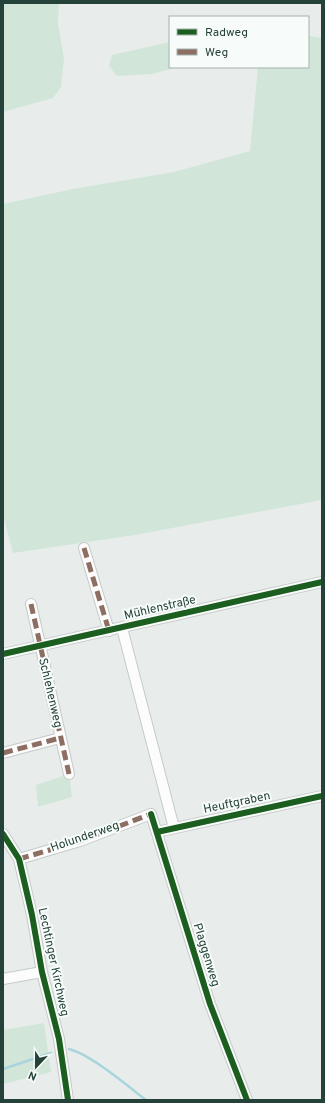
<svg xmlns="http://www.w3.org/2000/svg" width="325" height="1103" viewBox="0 0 325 1103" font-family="Overpass,sans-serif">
	<rect width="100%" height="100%" fill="#e8edeb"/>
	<path fill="#d1e6d8" d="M3,3H59L58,23L64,59L61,87L53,98L3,112Z
		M308,36L322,38V500L135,535L13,553L3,515V204L78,188L174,172L250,151L258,67H308Z
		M170,42V67H178L152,74L117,76L109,66L112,55Z
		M69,774L72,797L38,807L36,785Z
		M44,1023L51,1072L3,1084V1030Z"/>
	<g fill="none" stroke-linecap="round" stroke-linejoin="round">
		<path stroke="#a9d4db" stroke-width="2.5" d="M69,1049C90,1054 128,1086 146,1100
			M3,1069L51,1053"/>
		<defs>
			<path id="minor" d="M84,548L109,631
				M31,604L69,774
				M122,628L174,828
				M3,654L322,582
				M3,753L60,738
				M151,814L210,1004L247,1100
				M157,832L322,796
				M3,834L19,859L32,915L42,972L59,1039L68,1100
				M19,859L80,841L151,814
				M3,979L42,972"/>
		</defs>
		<use href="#minor" stroke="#c5cac8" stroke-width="12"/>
		<use href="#minor" stroke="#fcfcfc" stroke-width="10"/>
		<path stroke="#8d6e63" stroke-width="5" stroke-dasharray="10 5" stroke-linecap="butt" d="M84,548L109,631
			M31,604L69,774
			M3,753L60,738
			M19,859L80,841L151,814"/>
		<defs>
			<path id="cycleway" d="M3,654L322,582
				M151,814L210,1004L247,1100
				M157,832L322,796
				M3,834L19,859L32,915L42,972L59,1039L68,1100"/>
		</defs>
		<use href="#cycleway" stroke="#f7fbf9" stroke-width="8"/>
		<use href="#cycleway" stroke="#1b5e20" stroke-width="6"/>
	</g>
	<g text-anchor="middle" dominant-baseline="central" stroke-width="4" stroke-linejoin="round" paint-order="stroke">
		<g font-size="12" fill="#24423a" stroke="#f7fbf9">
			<text transform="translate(160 608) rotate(-13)">Mühlenstraße</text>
			<text transform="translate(50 693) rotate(77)">Schlehenweg</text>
			<text transform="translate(237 803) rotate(-12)">Heuftgraben</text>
			<text transform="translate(85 837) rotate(-19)">Holunderweg</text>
			<text transform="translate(206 955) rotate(73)">Plaggenweg</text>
			<text transform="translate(53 962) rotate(78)">Lechtinger Kirchweg</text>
		</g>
	</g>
	<rect width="325" height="1103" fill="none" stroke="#24423a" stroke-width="8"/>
	<rect x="169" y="16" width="140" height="52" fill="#f7fbf9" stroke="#a3b1ad"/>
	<rect x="177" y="29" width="20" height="6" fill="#1b5e20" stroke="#a3b1ad"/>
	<text x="205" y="36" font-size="12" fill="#24423a">Radweg</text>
	<rect x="177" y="49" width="20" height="6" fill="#8d6e63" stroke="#a3b1ad"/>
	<text x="205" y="56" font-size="12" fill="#24423a">Weg</text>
	<g transform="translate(36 1067) rotate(202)" stroke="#f7fbf9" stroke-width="3" paint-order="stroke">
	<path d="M0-3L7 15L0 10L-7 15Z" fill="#24423a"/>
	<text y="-6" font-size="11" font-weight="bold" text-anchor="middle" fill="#24423a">N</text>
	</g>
</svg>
